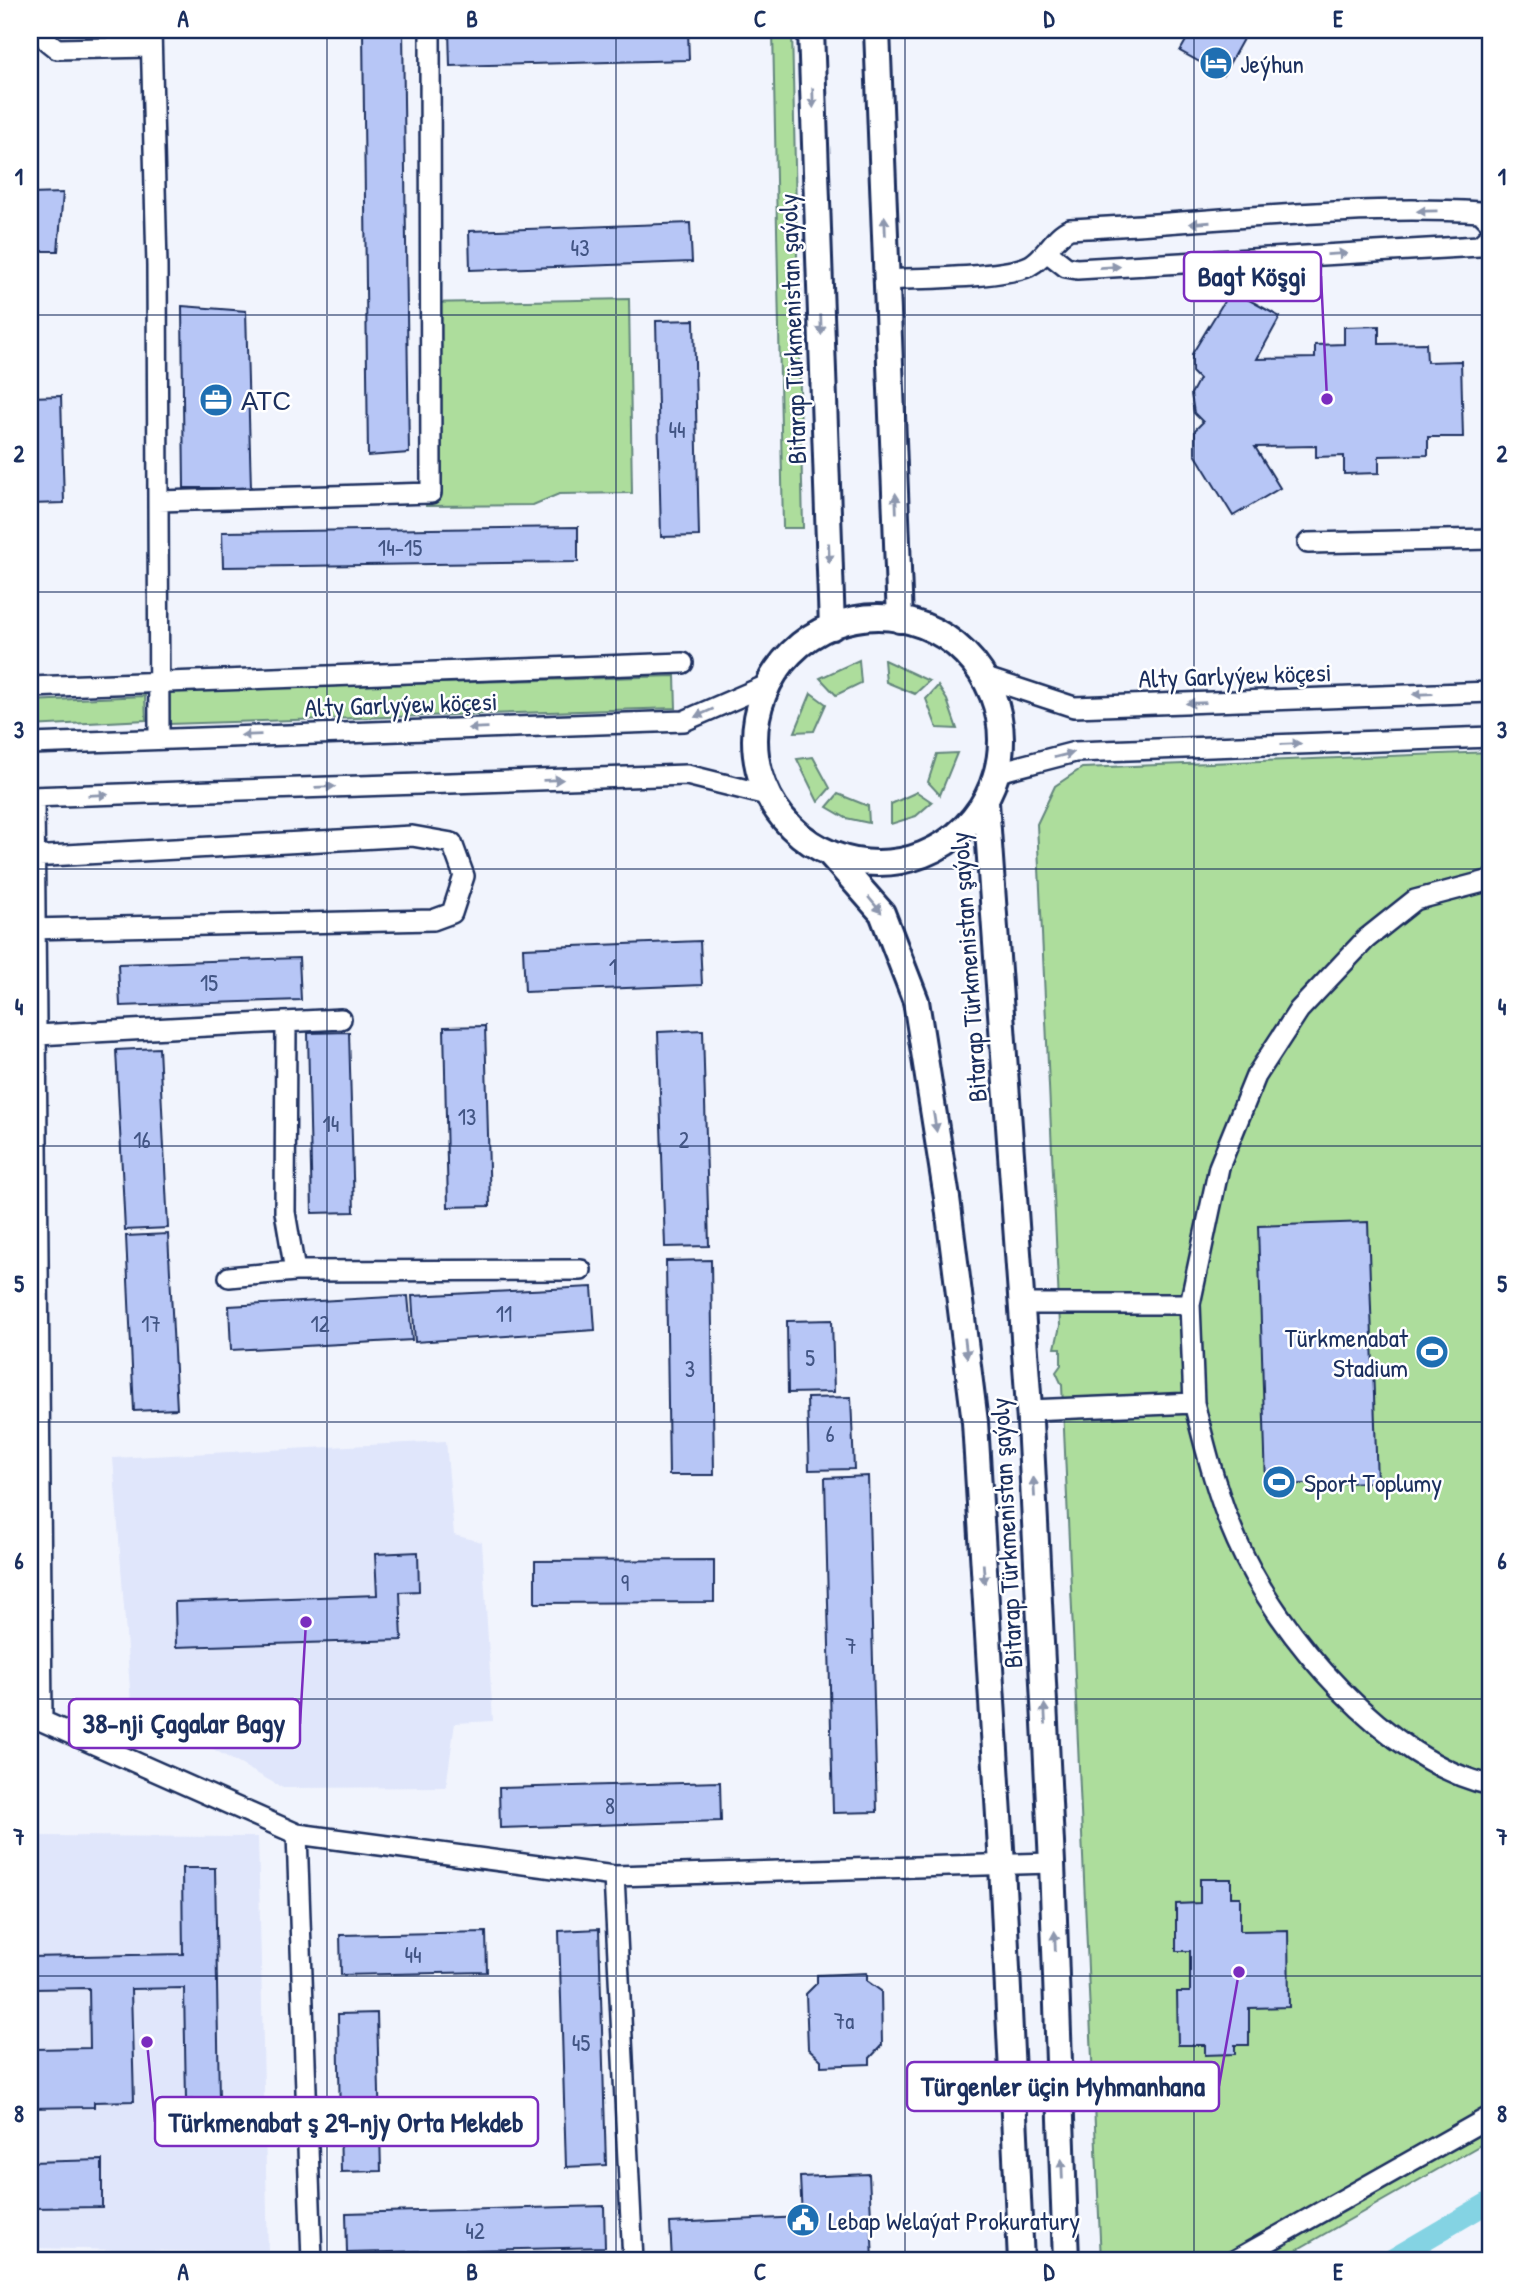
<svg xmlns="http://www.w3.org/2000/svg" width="1521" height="2291" viewBox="0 0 1521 2291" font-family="'Patrick Hand',sans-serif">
	<rect width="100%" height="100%" fill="#f1f4fd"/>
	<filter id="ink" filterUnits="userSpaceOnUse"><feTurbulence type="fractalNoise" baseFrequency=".0143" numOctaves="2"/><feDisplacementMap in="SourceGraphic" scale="14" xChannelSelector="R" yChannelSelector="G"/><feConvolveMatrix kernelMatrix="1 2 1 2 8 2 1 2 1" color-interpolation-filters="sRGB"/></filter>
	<g filter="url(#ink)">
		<path fill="#e0e6fb" d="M446,1441L454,1535L482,1542L493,1721L455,1723L446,1787L283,1788L131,1703L113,1458Z
			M30,1836L258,1837L268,2253L30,2248Z"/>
		<path fill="#addd9c" stroke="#64867d" stroke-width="2" d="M773,30H792L803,528H783Z
			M629,299L632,493L559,494L533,505L426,506L423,303Z
			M859,660L861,683L836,695L820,678Z
			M884,660L929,681L915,694L886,682Z
			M675,676L676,708L169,724L168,691Z
			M938,686L947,700L957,729L937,728L926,699Z
			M811,693L826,704L814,731L795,732Z
			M145,696L146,720L30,726V701Z
			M1491,752V2139L1277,2261H1101L1062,1385L1056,1372L1061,1365V1348H1055L1060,1326L1037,824L1055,786L1082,768Z
			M957,753L940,795L928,782L937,754Z
			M813,757L830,788L818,802L797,759Z
			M917,792L932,802L916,816L891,824V804Z
			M838,794L868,806L869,823L846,818L827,807Z"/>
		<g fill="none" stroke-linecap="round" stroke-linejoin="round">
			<path stroke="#84d3e3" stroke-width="21" d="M1389,2261L1491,2201"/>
		</g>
		<path fill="#b7c6f6" stroke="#1b2f5e" stroke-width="2" fill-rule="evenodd" d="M363,30H403L409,453L368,456Z
			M449,30H688L689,60L450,66Z
			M1192,30H1248L1223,75L1180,51Z
			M63,193L58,251H30V194Z
			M690,223L692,262L470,270L469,231Z
			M1231,290L1280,317L1257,359L1315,358V345L1344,344V327L1379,326V344L1426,343L1427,362L1461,361L1463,437H1428V455L1379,456V473L1344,474V456L1316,457V446L1255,447L1280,488L1233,516L1195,454V430L1203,422L1194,413L1191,394L1199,379L1192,372V354Z
			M182,306L246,311L251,488H184Z
			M694,320L699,536L661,537L656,321Z
			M61,396L64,503L30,504V397Z
			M578,527V562L223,567L222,532Z
			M700,941L702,985L525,992L523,948Z
			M299,958L301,1000L120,1006L118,964Z
			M485,1026L490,1206L448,1207L444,1027Z
			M703,1030L709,1246L665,1247L658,1032Z
			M349,1032L354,1212L312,1213L308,1033Z
			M159,1048L168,1228L125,1230L116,1050Z
			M1368,1222L1377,1482L1266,1485L1258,1226Z
			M168,1234L177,1409L134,1411L126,1236Z
			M711,1260L714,1475H669L666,1261Z
			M592,1287L595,1330L415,1342L412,1296Z
			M408,1296L412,1340L231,1350L229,1306Z
			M832,1320L834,1392L788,1393L787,1321Z
			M851,1397L854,1469L809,1470L807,1398Z
			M868,1476L877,1812L833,1813L825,1478Z
			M418,1552L419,1591L400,1592L402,1640L176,1647L175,1602L377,1595L375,1554Z
			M714,1560V1602L535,1603V1561Z
			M720,1782L721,1821L500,1828L499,1788Z
			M182,1868H215L219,2099L186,2100L184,1988L131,1989L134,2101L94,2102V2107L30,2108V1957L183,1954ZM89,1988L90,2048L34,2049L33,1989Z
			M1200,1879H1231V1897H1240V1931L1288,1930L1289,2007L1249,2008V2045H1235V2054L1205,2055V2045H1178L1177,1992H1190V1951H1176V1904L1200,1903Z
			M599,1929L606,2165L566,2167L559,1931Z
			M486,1932L487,1972L341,1975L340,1935Z
			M867,1973V1981L881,1991L882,2045L870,2058V2064L821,2066V2060L808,2048L806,1994L817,1983V1975Z
			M377,2013L381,2171L341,2172L338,2014Z
			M102,2160V2207L30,2208V2162Z
			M869,2174L873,2261H672L670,2223L802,2217L800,2177Z
			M604,2206L605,2247L347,2253L346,2213Z"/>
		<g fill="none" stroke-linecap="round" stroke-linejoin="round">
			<defs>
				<path id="minor" d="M42,30L47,41L57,49L151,47
					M151,30L157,266L159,737
					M1047,252L1066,267L1077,269L1479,246L1491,235
					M887,280C919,278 1003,278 1029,266C1047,257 1053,236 1070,229C1203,223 1348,204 1480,212L1491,223
					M159,501L431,493L430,30
					M1308,543L1491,539
					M986,678L1074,707L1491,692
					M30,687L683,663
					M30,744L684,721L767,685
					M998,772L1075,752L1491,737
					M30,797L687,775L767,795
					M34,797L42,1721L297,1834L614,1876L1052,1863
					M30,857L412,836L452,843L464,876L452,913L433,920L30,929
					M286,1024L285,1212L295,1271
					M37,1035L341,1019
					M229,1277L295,1271L581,1270
					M1022,1304H1190L1219,1167L1256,1076L1299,1010L1366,939L1415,900L1491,880
					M1190,1304L1194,1403
					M1030,1410L1194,1403C1206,1450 1217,1496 1237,1541C1277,1634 1389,1764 1491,1785
					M297,1834L312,2261
					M614,1876L633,2261
					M1234,2261L1491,2116"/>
				<path id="major" d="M811,30L832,627
					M877,30L900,620
					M755 740a123 123 0 1 1 246 0a123 123 0 1 1-246 0Z
					M986,802L1030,1422L1052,1863L1066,2261
					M830,854L882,913L916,1001L947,1198L975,1422L1002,1865L1021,2261"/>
			</defs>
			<use href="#minor" stroke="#1b2f5e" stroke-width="24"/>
			<use href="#major" stroke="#1b2f5e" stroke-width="30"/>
			<use href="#minor" stroke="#fff" stroke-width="19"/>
			<use href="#major" stroke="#fff" stroke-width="24"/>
		</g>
		<defs><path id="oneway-solid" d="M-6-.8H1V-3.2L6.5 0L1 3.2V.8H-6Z" transform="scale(1.75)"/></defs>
		<g fill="#8d97ae">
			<use href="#oneway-solid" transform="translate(813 98) rotate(88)"/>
			<use href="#oneway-solid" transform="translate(1427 211) rotate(179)"/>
			<use href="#oneway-solid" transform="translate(1200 223) rotate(176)"/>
			<use href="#oneway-solid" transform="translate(885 226) rotate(-92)"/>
			<use href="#oneway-solid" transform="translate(1337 254) rotate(-3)"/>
			<use href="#oneway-solid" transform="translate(1110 267) rotate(-3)"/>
			<use href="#oneway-solid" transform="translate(821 325) rotate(88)"/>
			<use href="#oneway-solid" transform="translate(896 503) rotate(-92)"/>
			<use href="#oneway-solid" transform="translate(829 553) rotate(88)"/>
			<use href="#oneway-solid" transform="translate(1423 694) rotate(178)"/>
			<use href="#oneway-solid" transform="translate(1196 703) rotate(178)"/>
			<use href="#oneway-solid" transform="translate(704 713) rotate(156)"/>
			<use href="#oneway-solid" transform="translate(478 728) rotate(178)"/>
			<use href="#oneway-solid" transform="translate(251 735) rotate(178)"/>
			<use href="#oneway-solid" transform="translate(1291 744) rotate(-2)"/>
			<use href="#oneway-solid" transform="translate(1064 755) rotate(-14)"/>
			<use href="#oneway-solid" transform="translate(553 780) rotate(-2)"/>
			<use href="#oneway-solid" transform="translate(325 787) rotate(-2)"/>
			<use href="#oneway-solid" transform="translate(98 795) rotate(-2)"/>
			<use href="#oneway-solid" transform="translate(875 905) rotate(50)"/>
			<use href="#oneway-solid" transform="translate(935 1122) rotate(81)"/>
			<use href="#oneway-solid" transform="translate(966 1348) rotate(83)"/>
			<use href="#oneway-solid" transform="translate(1034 1487) rotate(-93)"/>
			<use href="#oneway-solid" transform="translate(984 1574) rotate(86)"/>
			<use href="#oneway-solid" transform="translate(1045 1714) rotate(-93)"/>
			<use href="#oneway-solid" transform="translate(1055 1941) rotate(-92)"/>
			<use href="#oneway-solid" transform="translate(1062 2169) rotate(-92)"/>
		</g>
	</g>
	<path fill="none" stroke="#1b2f5e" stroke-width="2" stroke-opacity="0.55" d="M327,30V2261M616,30V2261M905,30V2261M1194,30V2261M30,315H1491M30,592H1491M30,869H1491M30,1146H1491M30,1422H1491M30,1699H1491M30,1976H1491"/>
	<defs>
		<symbol id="hotel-disc" viewBox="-11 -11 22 22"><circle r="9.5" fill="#1f6fb2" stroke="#fff"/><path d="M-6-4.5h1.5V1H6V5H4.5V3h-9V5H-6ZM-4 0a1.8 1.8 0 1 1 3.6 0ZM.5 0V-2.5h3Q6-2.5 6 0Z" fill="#fff"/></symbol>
		<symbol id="office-disc" viewBox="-11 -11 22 22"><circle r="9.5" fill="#1f6fb2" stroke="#fff"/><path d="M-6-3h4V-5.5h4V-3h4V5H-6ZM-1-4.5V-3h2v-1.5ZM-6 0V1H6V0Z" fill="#fff"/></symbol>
		<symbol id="stadium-disc" viewBox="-11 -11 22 22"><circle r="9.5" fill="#1f6fb2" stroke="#fff"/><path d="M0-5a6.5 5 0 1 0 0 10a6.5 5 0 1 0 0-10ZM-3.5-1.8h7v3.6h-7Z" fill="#fff"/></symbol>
		<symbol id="civic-disc" viewBox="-11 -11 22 22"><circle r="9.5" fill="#1f6fb2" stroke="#fff"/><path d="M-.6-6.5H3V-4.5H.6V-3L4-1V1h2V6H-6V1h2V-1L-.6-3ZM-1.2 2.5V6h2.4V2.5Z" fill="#fff"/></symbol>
	</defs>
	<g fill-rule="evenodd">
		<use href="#hotel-disc" x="1197" y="44" width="38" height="38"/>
		<use href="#office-disc" x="197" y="381" width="38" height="38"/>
		<use href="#stadium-disc" x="1413" y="1333" width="38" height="38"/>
		<use href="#stadium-disc" x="1260" y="1463" width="38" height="38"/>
		<use href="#civic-disc" x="784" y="2201" width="38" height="38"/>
	</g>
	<g text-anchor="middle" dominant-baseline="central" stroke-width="5" stroke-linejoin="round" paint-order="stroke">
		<g font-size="23" fill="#425584">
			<text x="580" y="247">43</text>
			<text x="677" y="429">44</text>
			<text x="400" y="547">14-15</text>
			<text x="613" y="966">1</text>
			<text x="209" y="982">15</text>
			<text x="467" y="1116">13</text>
			<text x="331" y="1123">14</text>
			<text x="142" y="1139">16</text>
			<text x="684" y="1139">2</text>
			<text x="504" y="1313">11</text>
			<text x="151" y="1323">17</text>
			<text x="320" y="1323">12</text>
			<text x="810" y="1357">5</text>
			<text x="690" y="1368">3</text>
			<text x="830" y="1433">6</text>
			<text x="625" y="1582">9</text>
			<text x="851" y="1645">7</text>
			<text x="610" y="1805">8</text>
			<text x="413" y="1954">44</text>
			<text x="844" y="2020">7a</text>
			<text x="581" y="2042">45</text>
			<text x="475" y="2230">42</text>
		</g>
		<g font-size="26" fill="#1b2f5e" stroke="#fff" text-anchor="start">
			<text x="1240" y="63">Jeýhun</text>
			<text x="241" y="400">АТС</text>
			<text x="1408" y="1337" text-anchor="end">Türkmenabat<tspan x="1408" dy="30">Stadium</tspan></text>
			<text x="1304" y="1482">Sport Toplumy</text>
			<text x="828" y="2220">Lebap Welaýat Prokuratury</text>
		</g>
		<g font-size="26" fill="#1b2f5e" stroke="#fff">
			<text transform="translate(792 329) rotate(-92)">Bitarap Türkmenistan şaýoly</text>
			<text transform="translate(1235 675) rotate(-2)">Alty Garlyýew köçesi</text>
			<text transform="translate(401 704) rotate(-2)">Alty Garlyýew köçesi</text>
			<text transform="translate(968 967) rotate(-94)">Bitarap Türkmenistan şaýoly</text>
			<text transform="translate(1006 1533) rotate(-93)">Bitarap Türkmenistan şaýoly</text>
		</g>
	</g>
	<path fill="none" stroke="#7b2cbf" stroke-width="2.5" d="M1327 399L1321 276M306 1622L300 1724M1239 1972L1219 2086M147 2042L155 2122"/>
	<g fill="#7b2cbf" stroke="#fff" stroke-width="2.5">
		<circle cx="1327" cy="399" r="7"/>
		<circle cx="306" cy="1622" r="7"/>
		<circle cx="1239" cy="1972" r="7"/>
		<circle cx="147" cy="2042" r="7"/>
	</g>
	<g fill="#fff" stroke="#7b2cbf" stroke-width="2.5">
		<rect x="1184" y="252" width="137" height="49" rx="7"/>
		<rect x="69" y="1699" width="231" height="49" rx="7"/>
		<rect x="907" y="2062" width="312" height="49" rx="7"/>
		<rect x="155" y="2097" width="383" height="49" rx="7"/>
	</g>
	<g font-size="28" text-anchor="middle" font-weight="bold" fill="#1b2f5e">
		<text x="1252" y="286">Bagt Köşgi</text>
		<text x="184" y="1733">38-nji Çagalar Bagy</text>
		<text x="1063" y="2096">Türgenler üçin Myhmanhana</text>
		<text x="346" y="2132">Türkmenabat ş 29-njy Orta Mekdeb</text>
	</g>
	<rect width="1521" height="2291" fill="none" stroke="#fff" stroke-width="77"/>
	<rect x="38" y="38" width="1444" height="2214" fill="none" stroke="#1b2f5e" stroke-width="2.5"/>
	<g font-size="23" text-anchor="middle" font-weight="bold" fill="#1b2f5e">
		<text x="183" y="27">A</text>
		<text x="472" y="27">B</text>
		<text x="760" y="27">C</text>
		<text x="1049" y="27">D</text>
		<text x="1338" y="27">E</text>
		<text x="19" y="185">1</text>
		<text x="1502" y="185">1</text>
		<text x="19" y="462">2</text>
		<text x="1502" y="462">2</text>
		<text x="19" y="738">3</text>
		<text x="1502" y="738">3</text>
		<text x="19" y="1015">4</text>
		<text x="1502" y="1015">4</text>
		<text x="19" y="1292">5</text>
		<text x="1502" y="1292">5</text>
		<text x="19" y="1569">6</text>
		<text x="1502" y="1569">6</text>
		<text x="19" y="1845">7</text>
		<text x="1502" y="1845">7</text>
		<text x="19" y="2122">8</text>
		<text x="1502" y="2122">8</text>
		<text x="183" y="2280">A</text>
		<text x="472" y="2280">B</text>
		<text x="760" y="2280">C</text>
		<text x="1049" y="2280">D</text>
		<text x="1338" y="2280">E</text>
	</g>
</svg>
